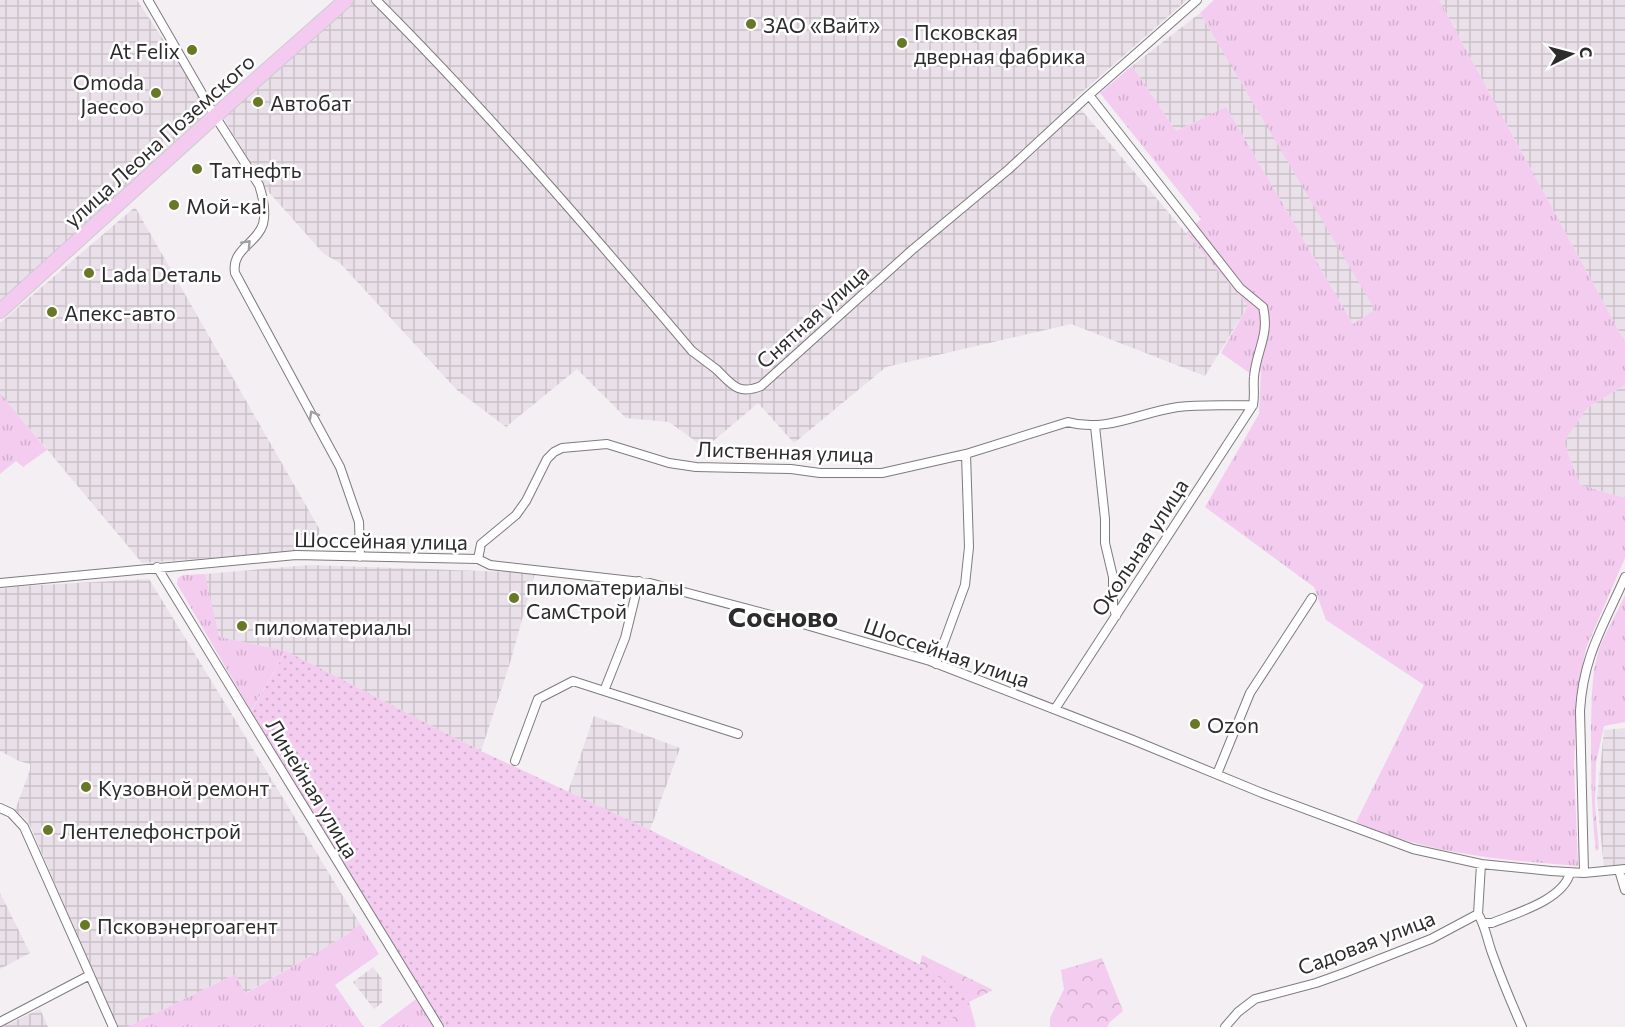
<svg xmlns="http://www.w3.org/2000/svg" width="1625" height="1027" viewBox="0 0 1625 1027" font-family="Commissioner,sans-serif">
	<defs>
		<pattern id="industrial-grid" width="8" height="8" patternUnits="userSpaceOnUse" patternTransform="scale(1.5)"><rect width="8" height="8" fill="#eae0e9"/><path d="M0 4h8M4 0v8" fill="none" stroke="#c9c0c8"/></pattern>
		<pattern id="grass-tufts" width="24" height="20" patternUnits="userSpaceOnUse" patternTransform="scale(1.5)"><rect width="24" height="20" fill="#f3ccef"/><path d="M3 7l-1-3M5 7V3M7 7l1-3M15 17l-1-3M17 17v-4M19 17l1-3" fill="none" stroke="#d1afcd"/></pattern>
		<pattern id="forest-crowns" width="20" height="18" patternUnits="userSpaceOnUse" patternTransform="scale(1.5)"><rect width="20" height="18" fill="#f3ccef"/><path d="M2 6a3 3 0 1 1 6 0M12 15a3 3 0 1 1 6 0" fill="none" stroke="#d1afcd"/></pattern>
		<pattern id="garden-dots" width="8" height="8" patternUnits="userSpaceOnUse" patternTransform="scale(1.5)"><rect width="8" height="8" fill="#f3ccef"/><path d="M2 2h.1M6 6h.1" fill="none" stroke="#d1afcd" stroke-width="1.8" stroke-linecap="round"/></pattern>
	</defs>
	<rect width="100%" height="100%" fill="#f3eff3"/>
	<path fill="url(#industrial-grid)" d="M0,0H137L204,101V115L0,303Z
		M350,0H1187L1073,100L1248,306L1205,376L1071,324L886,367L794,443L758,403L705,448L669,422L626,418L577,369L506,427L457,390L340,263L324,254L266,189L223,117Z
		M1439,0H1625V342Z
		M1200,13L1376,310L1353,324L1226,107L1176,131L1132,66Z
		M135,207L320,530L315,550L142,563L0,393V323Z
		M1625,385V498L1580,485L1564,442L1587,408Z
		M310,565L535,573L510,663L481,751L286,651L218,637L205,574Z
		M149,579L360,924L345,936L244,994L236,974L127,1027H117L28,821L15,810L30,770V764L19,761L0,751V589L23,586Z
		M594,716L680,748L650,830L568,792Z
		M1625,728V864L1604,868L1597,799L1604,730Z
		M0,893L30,953L0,969Z
		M373,967L382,979V1003L374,1009L353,982Z
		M40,1009L48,1027H2Z"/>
	<path fill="url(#grass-tufts)" d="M1214,0H1439L1625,342V385L1587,408L1564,442L1580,485L1625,498V558L1586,648L1577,694L1574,766L1578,866C1503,860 1426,854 1356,822L1424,685L1326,620L1314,587L1205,507L1259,414L1261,371L1251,374L1221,353L1248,306L1186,233L1201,219L1100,93L1132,66L1176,131L1226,107L1353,324L1375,310L1200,13Z
		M0,393L47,450L23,467L16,461L0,474Z
		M205,574L219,637L286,651L251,711L177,584L178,578L183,575Z
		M1625,595V722L1604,726L1596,763L1595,804L1599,849L1596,851C1591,809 1591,769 1591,727C1592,701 1591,674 1599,649C1606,631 1617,613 1625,595Z
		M360,924L379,954L335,985L364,1027H127L236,974L245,994L345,936Z
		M416,999L433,1027H379Z"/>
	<path fill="url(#forest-crowns)" d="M922,955L993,990L969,1002L976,1027H942L969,1002L920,964Z
		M1102,958L1123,1011L1110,1022L1107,1027H1050V1018L1064,989L1061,970Z"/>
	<path fill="url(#garden-dots)" d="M286,651L481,751L650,830L919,964L968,996L969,1002L942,1027H444L251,712Z"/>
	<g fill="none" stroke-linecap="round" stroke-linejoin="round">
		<defs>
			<path id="street" d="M148,0L215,116L259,185C263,197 266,212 263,224C257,244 231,249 235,273L340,467L359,522L360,557
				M376,0C487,111 590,231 692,351C700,357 708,363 716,369C731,383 737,396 761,386L912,250L1009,169L1089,95L1197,0
				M1095,426L1105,519V543L1113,577V605L1116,616
				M478,559L481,544L516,515L526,501L547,459L554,452L562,448L607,444L669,463L696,467L791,469L820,473H882L966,454L1068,422C1106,433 1141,412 1178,407C1202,404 1228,406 1253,405
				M157,567L439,1027
				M639,581L625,638L604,691L738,734
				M0,583L296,555L478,559L490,565L650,583L782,618L930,661L1133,740L1262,793L1413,849L1481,864L1551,871L1584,873L1625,869
				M936,664L965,585L969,547L966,454
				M1055,709L1253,405C1255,395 1253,387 1254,377C1256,351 1270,335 1263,307L1240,288L1089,95
				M515,761L538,699L573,681L604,691
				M1217,774L1250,693L1312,598
				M0,808L11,813L24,827L113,1027
				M1619,870L1625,890
				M1584,873L1580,711C1583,656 1604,625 1625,577
				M1478,914C1485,925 1487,939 1492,953C1501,978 1511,1002 1522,1027
				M1484,923H1492C1516,913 1563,900 1570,873
				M0,1022L90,975
				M1225,1027L1238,1012L1255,999L1316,983L1344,973L1431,939L1478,914L1481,864"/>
			<path id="primary" d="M0,311L215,116L346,0"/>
		</defs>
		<use href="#street" stroke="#7e7a7d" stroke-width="10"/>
		<use href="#primary" stroke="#cdcccd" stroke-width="16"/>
		<use href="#street" stroke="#fff" stroke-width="8"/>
		<use href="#primary" stroke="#f5caf1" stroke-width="14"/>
	</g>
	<defs><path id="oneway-chevron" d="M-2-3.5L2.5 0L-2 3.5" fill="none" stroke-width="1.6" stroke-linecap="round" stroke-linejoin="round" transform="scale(1.5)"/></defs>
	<g stroke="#a0a0a0">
		<use href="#oneway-chevron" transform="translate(247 244) rotate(-47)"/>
		<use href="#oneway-chevron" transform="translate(313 415) rotate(-119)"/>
	</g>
	<g fill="#687826" stroke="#fff" stroke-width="2">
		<circle cx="751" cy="24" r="6"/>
		<circle cx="902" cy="43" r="6"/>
		<circle cx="192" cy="50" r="6"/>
		<circle cx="156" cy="93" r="6"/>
		<circle cx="258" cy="102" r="6"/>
		<circle cx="197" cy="169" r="6"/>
		<circle cx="174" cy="205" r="6"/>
		<circle cx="89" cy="273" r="6"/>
		<circle cx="52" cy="312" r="6"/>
		<circle cx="514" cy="598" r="6"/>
		<circle cx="242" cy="626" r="6"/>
		<circle cx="1195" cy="724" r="6"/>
		<circle cx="86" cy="787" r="6"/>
		<circle cx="48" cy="830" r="6"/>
		<circle cx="85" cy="925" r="6"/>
	</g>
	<g text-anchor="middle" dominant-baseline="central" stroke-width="5" stroke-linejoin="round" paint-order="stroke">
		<g font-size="21" fill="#2d2c2d" stroke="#fff" text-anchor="start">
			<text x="763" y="24">ЗАО «Вайт»</text>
			<text x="914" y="31">Псковская<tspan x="914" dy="24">дверная фабрика</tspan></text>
			<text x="180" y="50" text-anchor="end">At Felix</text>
			<text x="144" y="81" text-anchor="end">Omoda<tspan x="144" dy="24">Jaecoo</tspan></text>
			<text x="270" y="102">Автобат</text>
			<text x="209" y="169">Татнефть</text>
			<text x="186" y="205">Мой-ка!</text>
			<text x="101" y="273">Lada Dеталь</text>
			<text x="64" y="312">Апекс-авто</text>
			<text x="526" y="586">пиломатериалы<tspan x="526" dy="24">СамСтрой</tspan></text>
			<text x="254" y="626">пиломатериалы</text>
			<text x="1207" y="724">Ozon</text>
			<text x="98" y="787">Кузовной ремонт</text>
			<text x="60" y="830">Лентелефонстрой</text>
			<text x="97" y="925">Псковэнергоагент</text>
		</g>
		<g font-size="21" fill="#2d2c2d" stroke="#fff">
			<text transform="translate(159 140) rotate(-42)">улица Леона Поземского</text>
			<text transform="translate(812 316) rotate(-42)">Снятная улица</text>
			<text transform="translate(785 451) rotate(2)">Лиственная улица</text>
			<text transform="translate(381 540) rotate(1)">Шоссейная улица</text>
			<text transform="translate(1139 547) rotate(-57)">Окольная улица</text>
			<text transform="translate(947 652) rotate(19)">Шоссейная улица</text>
			<text transform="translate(313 788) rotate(59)">Линейная улица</text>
			<text transform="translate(1366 942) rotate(-21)">Садовая улица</text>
		</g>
		<g font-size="27" font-weight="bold" fill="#2d2c2d" stroke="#fff">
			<text x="783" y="616">Сосново</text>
		</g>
	</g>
	<g transform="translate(1571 54) rotate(84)" stroke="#ffffff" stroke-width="4.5" paint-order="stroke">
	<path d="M0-4.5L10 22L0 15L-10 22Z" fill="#2d2c2d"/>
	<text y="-9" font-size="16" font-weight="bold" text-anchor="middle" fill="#2d2c2d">С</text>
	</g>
</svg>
